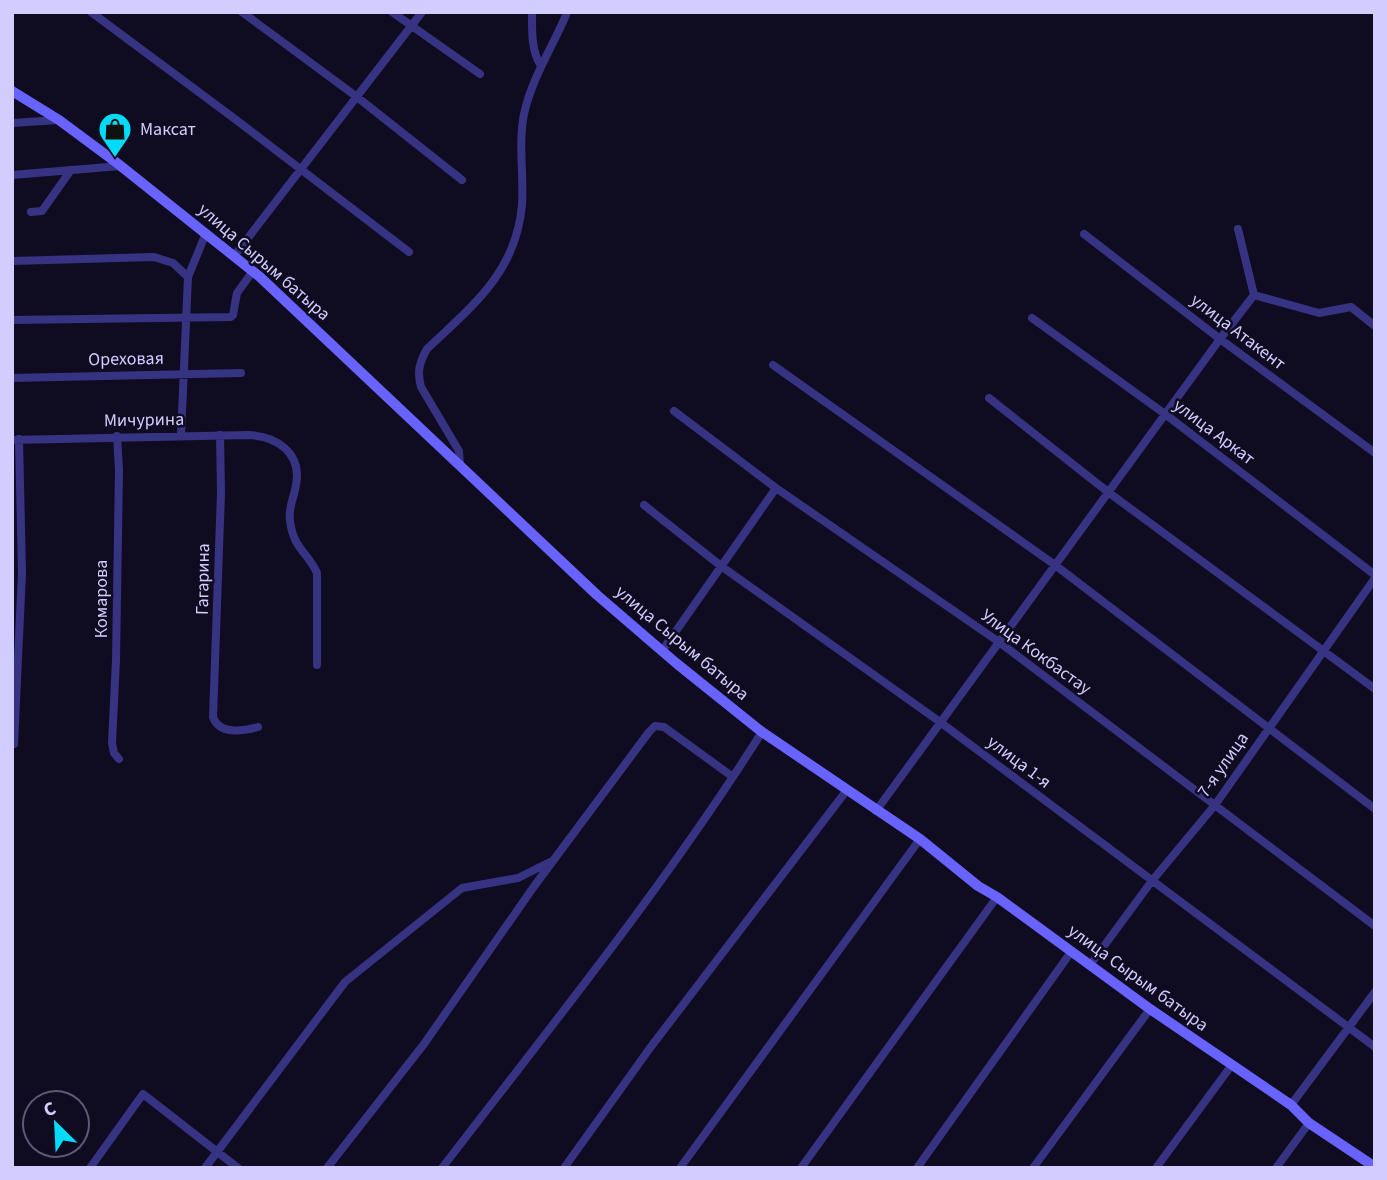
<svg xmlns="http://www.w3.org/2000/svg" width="1387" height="1180" viewBox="0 0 1387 1180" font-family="'Source Sans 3',sans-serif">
	<rect width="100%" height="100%" fill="#0f0c21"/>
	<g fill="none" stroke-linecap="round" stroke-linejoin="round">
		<path stroke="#373383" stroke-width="8" d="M91,12L235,119L409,252
			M242,12L357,97L462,180
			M392,12L480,74
			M532,12C532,29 531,50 540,64
			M12,123L59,120
			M12,175L120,166
			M31,212L42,211L71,170
			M1084,234L1220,339L1375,453
			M234,256L422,12
			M12,261L154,257L173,263L188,277
			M1254,295L1319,313L1351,307L1375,326
			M1032,318L1165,414L1375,575
			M12,320L231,317L233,315L237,293L253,271
			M773,365L1055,565L1375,809
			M12,378L241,373
			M989,398L1108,492L1375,689
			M674,411L776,488L999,642L1375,926
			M181,435L188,277L206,233
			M220,435L221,493L213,717C219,735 243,731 258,727
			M117,436L119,470L116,660L112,743L114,753L119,759
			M12,440L248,435C277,436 302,453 296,485C294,498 288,508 290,521C294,550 307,551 317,573V665
			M460,466L459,451L421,387C417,372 419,363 427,349C472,306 516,273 522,205C524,176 518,143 524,114C532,78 552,48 566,15
			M644,505L721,566L940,722L1375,1047
			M662,651L776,488
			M14,744L22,573L19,439
			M876,811L1220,339L1254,295L1238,229
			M1090,965L1151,882L1215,805L1375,578
			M1291,1105L1375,992
			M90,1168L143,1094L238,1168
			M205,1168L345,982L462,888L518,878L550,862
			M327,1168L424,1044L535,885L649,732L655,726L664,727L733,777
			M442,1168C552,1025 666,884 762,732
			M564,1168L650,1048L847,790
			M680,1168L920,839
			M801,1168L997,897
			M917,1168L1071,952
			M1033,1168L1150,1009
			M1156,1168L1231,1066
			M1276,1168L1309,1123"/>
		<path stroke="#6863ff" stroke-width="10" d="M12,91L59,120L117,163L260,277L597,595L676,663L762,732L920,839L978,886L997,897L1150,1009L1291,1105L1309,1123L1375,1167"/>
	</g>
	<defs>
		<symbol id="shop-pin" viewBox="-11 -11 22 30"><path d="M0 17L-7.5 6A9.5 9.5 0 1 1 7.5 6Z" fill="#00dcf7" stroke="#0f0c21"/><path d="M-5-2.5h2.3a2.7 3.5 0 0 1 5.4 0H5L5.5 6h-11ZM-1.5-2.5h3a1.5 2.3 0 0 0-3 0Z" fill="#111"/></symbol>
	</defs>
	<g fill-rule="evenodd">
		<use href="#shop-pin" x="96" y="110" width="38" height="52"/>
	</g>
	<g text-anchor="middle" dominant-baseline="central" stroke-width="5" stroke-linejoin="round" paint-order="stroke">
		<g font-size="18" fill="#d2ccff" stroke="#0f0c21" text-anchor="start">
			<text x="140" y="129">Максат</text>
		</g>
		<g font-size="18" fill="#d2ccff" stroke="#0f0c21">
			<text transform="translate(264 262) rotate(41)">улица Сырым батыра</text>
			<text transform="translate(1238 332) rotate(37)">улица Атакент</text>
			<text transform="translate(126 359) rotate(-1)">Ореховая</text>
			<text transform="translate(144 420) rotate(-1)">Мичурина</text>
			<text transform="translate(1214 432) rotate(37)">улица Аркат</text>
			<text transform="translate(203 579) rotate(-89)">Гагарина</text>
			<text transform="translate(101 599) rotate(-90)">Комарова</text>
			<text transform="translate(682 643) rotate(40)">улица Сырым батыра</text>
			<text transform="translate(1036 652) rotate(36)">Улица Кокбастау</text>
			<text transform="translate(1019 762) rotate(37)">улица 1-я</text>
			<text transform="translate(1223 765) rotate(-55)">7-я улица</text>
			<text transform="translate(1138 978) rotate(36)">улица Сырым батыра</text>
		</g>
	</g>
	<rect width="1387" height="1180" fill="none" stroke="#d2ccff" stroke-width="28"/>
	<g transform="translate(56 1124) rotate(336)"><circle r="33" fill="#0f0c21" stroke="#5d597a" stroke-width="2"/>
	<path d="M0-5L12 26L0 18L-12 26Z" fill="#00dcf7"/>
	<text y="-10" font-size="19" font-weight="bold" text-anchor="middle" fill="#d2ccff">С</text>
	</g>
</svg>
